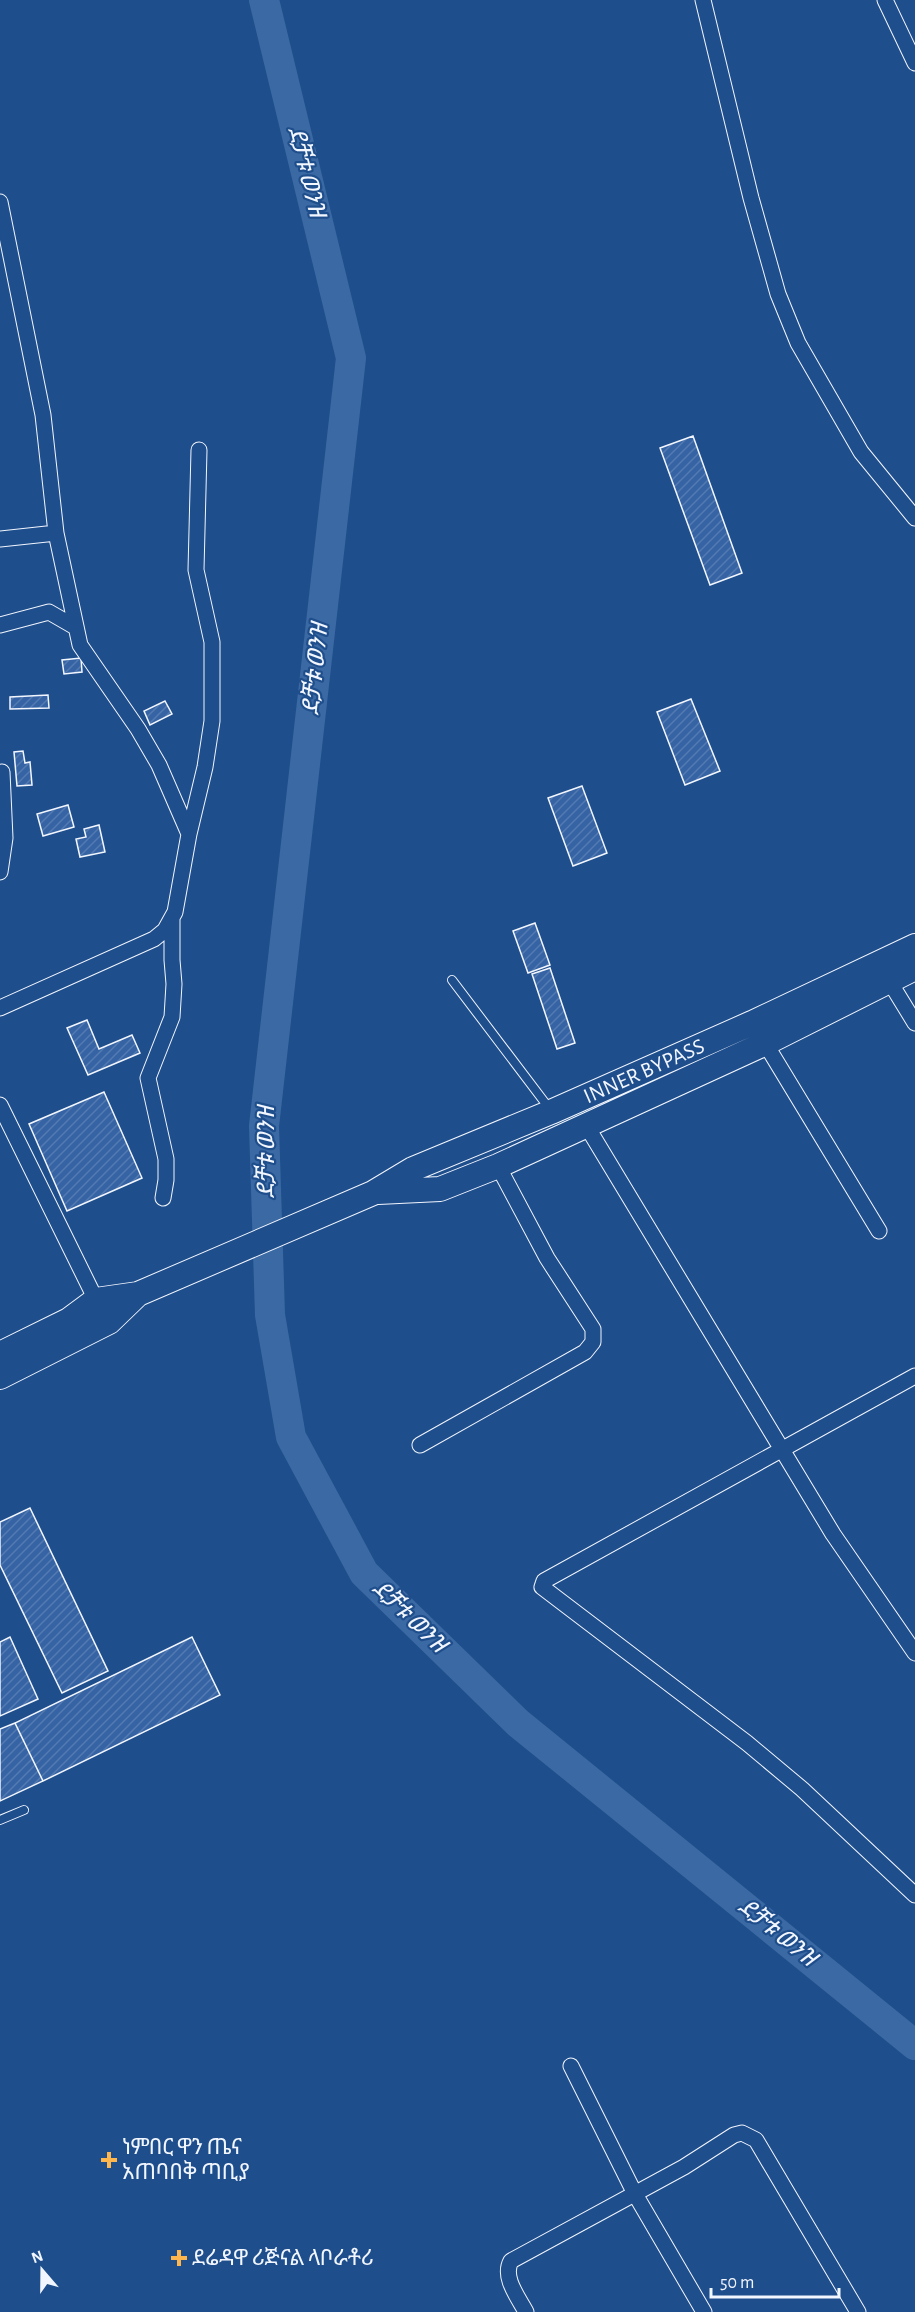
<svg xmlns="http://www.w3.org/2000/svg" width="915" height="2312" viewBox="0 0 915 2312" font-family="'Alegreya Sans','Noto Sans Ethiopic',sans-serif">
	<defs>
		<pattern id="building-hatch" width="6" height="6" patternUnits="userSpaceOnUse" patternTransform="scale(1.5)"><rect width="6" height="6" fill="#3563a3"/><path d="M-1 1l2-2M0 6l6-6M5 7l2-2" fill="none" stroke="#537ab1"/></pattern>
	</defs>
	<rect width="100%" height="100%" fill="#1f4e8c"/>
	<g fill="none" stroke-linecap="round" stroke-linejoin="round">
		<path stroke="#3b69a3" stroke-width="30" d="M264,0L351,358L264,1126L270,1315L291,1437L364,1573L518,1723L915,2045"/>
	</g>
	<path fill="url(#building-hatch)" stroke="#f2f6ff" stroke-width="1.5" d="M693,436L742,573L710,585L660,448Z
		M81,658L82,672L64,674L62,660Z
		M48,695L49,708L10,709V697Z
		M691,699L720,771L685,785L657,712Z
		M165,701L172,714L150,725L144,711Z
		M23,751L25,763L30,762L32,785L17,786L14,752Z
		M582,786L607,853L573,866L548,798Z
		M68,805L74,827L43,836L37,814Z
		M99,825L105,852L80,857L76,839L86,837L84,829Z
		M535,923L550,965L528,973L513,931Z
		M550,968L575,1043L557,1049L532,974Z
		M87,1020L99,1049L132,1035L140,1053L88,1075L67,1028Z
		M104,1092L142,1178L67,1211L29,1124Z
		M30,1508L108,1671L62,1693L0,1565V1522Z
		M10,1637L38,1699L0,1716V1642Z
		M192,1637L220,1695L43,1781L15,1723Z
		M15,1723L43,1781L0,1801V1729Z"/>
	<g fill="none" stroke-linecap="round" stroke-linejoin="round">
		<defs>
			<path id="service" d="M452,980L549,1108
				M0,1820L24,1810"/>
			<path id="minor" d="M703,0L751,198L778,294L798,343L861,452L915,518
				M885,0L915,63
				M0,202L43,415L56,533L80,645L138,729L159,765L189,834
				M0,539L56,533
				M0,625L49,612L75,627
				M0,872L5,838L2,772
				M885,974L915,1023
				M0,1008L154,939L165,930L175,912L189,834L205,767L212,721V642L196,570L199,450
				M762,1038L879,1231
				M0,1105L96,1300L109,1322
				M586,1125L833,1534L915,1653
				M163,1198L166,1180V1159L148,1078L172,1017L174,984L172,960V919
				M915,1376L544,1581L542,1587L747,1743L802,1789L915,1895
				M420,1445L585,1352L593,1342V1329L547,1258L498,1166
				M571,2066L635,2194L704,2312
				M526,2312C518,2297 502,2277 511,2261L684,2167L734,2135L742,2133L756,2140L858,2312"/>
			<path id="primary" d="M378,1192L440,1189L498,1166L766,1043L915,968
				M0,1354L69,1320L96,1300L138,1294L373,1193L413,1169L551,1112L752,1023L915,946
				M0,1377L109,1322L138,1294"/>
		</defs>
		<use href="#service" stroke="#f2f6ff" stroke-width="10"/>
		<use href="#minor" stroke="#f2f6ff" stroke-width="17"/>
		<use href="#primary" stroke="#f2f6ff" stroke-width="26"/>
		<use href="#service" stroke="#1f4e8c" stroke-width="8"/>
		<use href="#minor" stroke="#1f4e8c" stroke-width="15"/>
		<use href="#primary" stroke="#1f4e8c" stroke-width="24"/>
	</g>
	<g fill="#ffb74d" stroke="#1f4e8c" stroke-width="2">
		<path d="M106 2151h6v6h6v6h-6v6h-6v-6h-6v-6h6z"/>
		<path d="M176 2249h6v6h6v6h-6v6h-6v-6h-6v-6h6z"/>
	</g>
	<g text-anchor="middle" dominant-baseline="central" stroke-width="4.5" stroke-linejoin="round" paint-order="stroke">
		<g font-size="22" fill="#f2f6ff" stroke="#1f4e8c">
			<text transform="translate(644 1071) rotate(-24)">INNER BYPASS</text>
		</g>
		<g font-size="22" fill="#f2f6ff" stroke="#1f4e8c" text-anchor="start">
			<text x="122" y="2147">ነምበር ዋን ጤና<tspan x="122" dy="25">አጠባበቅ ጣቢያ</tspan></text>
			<text x="192" y="2258">ደሬዳዋ ሪጅናል ላቦራቶሪ</text>
		</g>
		<g font-size="24" font-style="italic" fill="#f2f6ff" stroke="#1f4e8c">
			<text transform="translate(306 172) rotate(76)">ደቻቱ ወንዝ</text>
			<text transform="translate(316 669) rotate(-84)">ደቻቱ ወንዝ</text>
			<text transform="translate(267 1152) rotate(-90)">ደቻቱ ወንዝ</text>
			<text transform="translate(409 1617) rotate(44)">ደቻቱ ወንዝ</text>
			<text transform="translate(777 1933) rotate(39)">ደቻቱ ወንዝ</text>
		</g>
	</g>
	<g transform="translate(42 2270) rotate(340)" stroke="#1f4e8c" stroke-width="4.5" paint-order="stroke">
	<path d="M0-4.5L10 22L0 15L-10 22Z" fill="#f2f6ff"/>
	<text y="-9" font-size="16" font-weight="bold" text-anchor="middle" fill="#f2f6ff">N</text>
	</g>
	<path d="M711 2288v9h128v-9" fill="none" stroke="#f2f6ff" stroke-width="3"/>
	<text x="720" y="2288" font-size="18" fill="#f2f6ff" stroke="#1f4e8c" stroke-width="4.5" paint-order="stroke">50 m</text>
</svg>
